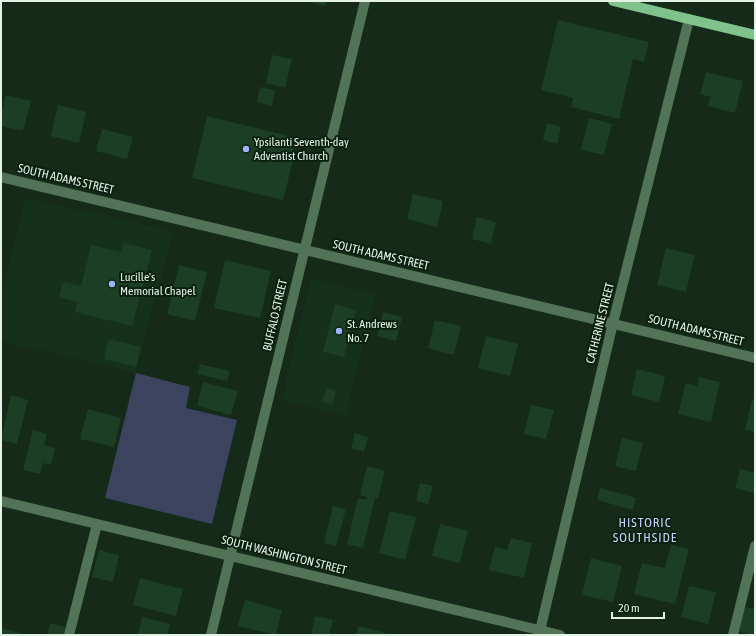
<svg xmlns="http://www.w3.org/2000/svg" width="756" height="636" viewBox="0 0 756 636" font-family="'Asap Condensed',sans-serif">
	<rect width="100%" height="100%" fill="#152a19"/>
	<path fill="#15311b" d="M25,198L173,231L136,373L1,341V300Z
		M311,278L376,294L346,415L282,399Z"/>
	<path fill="#3b435f" d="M136,373L190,387L186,408L237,420L212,524L105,498Z"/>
	<path fill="#1c3e24" d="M306,1H326L325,6Z
		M558,20L649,42L644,62L633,59L619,119L571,107L573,98L541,90Z
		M272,55L292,59L285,88L266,83Z
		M706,72L743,81L735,113L708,106L711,97L700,94Z
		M260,87L275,90L272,106L257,102Z
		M6,95L31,101L23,131L1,126V116Z
		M58,105L86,112L79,143L51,136Z
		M207,116L296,138L290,161H293L283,200L192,178Z
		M589,118L612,124L604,155L581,150Z
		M547,123L561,127L557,144L543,140Z
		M102,129L133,137L127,159L96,151Z
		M413,194L443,201L437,227L407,219Z
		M477,217L496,222L491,244L472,239Z
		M124,243L152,250L132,326L75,312L77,302L59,297L63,282L81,286L91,245L121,252Z
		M666,248L695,255L686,292L657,285Z
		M225,260L271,271L260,318L214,308Z
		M179,265L207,272L195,321L167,314Z
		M335,304L356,310L344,357L323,352Z
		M383,312L402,317L396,341L377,336Z
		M435,320L461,326L454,355L428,348Z
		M486,336L518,344L510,376L478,368Z
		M109,339L141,347L136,367L104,359Z
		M200,364L230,371L227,381L197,374Z
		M637,369L665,376L659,402L631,395Z
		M699,377L720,382L711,422L678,414L686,383L697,386Z
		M203,382L238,391L231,415L197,406Z
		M327,388L336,391L332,405L322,401Z
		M11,395L28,400L17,444L1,440Z
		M752,399L755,400V432L745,430Z
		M531,405L554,410L546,439L524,434Z
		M88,409L121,418L114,447L80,439Z
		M33,430L47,434L44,445L55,448L51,465L43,463L40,474L23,470Z
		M355,433L368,437L364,452L351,448Z
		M622,438L643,443L636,471L615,466Z
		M367,466L385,471L378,499L375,498L363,548L347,544L358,498L366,500L367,497L360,495Z
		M740,469L755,473V493L735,488Z
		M420,483L433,486L428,504L416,501Z
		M600,488L636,498L633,510L597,500Z
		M333,506L346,509L336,546L324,543Z
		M390,511L416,517L405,560L379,553Z
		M440,524L468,531L460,563L432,556Z
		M511,538L532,543L524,578L489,570L495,547L507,550Z
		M671,545L689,549L675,604L634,594L642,563L665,568Z
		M99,550L119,555L113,582L92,577Z
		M591,558L622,566L613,602L582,595Z
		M140,578L183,589L176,616L133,605Z
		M689,586L716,592L708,624L681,617Z
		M245,600L282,610L276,635L238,626Z
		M745,607L755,609V635L739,632Z
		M315,616L333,620L329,635H311Z
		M142,617L170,624L167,635H138Z
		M50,623L66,627L64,635H47Z
		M358,626L385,633V635H356Z
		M1,628L21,633L20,635H1Z"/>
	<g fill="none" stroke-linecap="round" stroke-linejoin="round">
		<path stroke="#537359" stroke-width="10" d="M1,177L755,358
			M1,501L560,635
			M69,635L97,524
			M211,635L365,1
			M539,635L613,323L689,19
			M733,635L755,546"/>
		<path stroke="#7fc28c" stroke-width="10" d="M613,1L755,35"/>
	</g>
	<g fill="#9fb3fd" stroke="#0b2110" stroke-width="1.5">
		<circle cx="246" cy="149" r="4"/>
		<circle cx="112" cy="284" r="4"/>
		<circle cx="339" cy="331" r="4"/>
	</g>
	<g text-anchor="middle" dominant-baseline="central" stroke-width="4" stroke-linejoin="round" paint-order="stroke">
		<g font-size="12" fill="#e5f3e7" stroke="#0b2110" text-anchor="start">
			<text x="254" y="142">Ypsilanti Seventh-day<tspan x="254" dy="14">Adventist Church</tspan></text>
			<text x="120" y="277">Lucille's<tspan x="120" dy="14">Memorial Chapel</tspan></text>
			<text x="347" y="324">St. Andrews<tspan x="347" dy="14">No. 7</tspan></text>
		</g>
		<g font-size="12" fill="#e5f3e7" stroke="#0b2110">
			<text transform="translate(66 179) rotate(13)">SOUTH ADAMS STREET</text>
			<text transform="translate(381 255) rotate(13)">SOUTH ADAMS STREET</text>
			<text transform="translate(275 315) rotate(-77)">BUFFALO STREET</text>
			<text transform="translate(600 323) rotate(-76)">CATHERINE STREET</text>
			<text transform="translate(696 330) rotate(14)">SOUTH ADAMS STREET</text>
			<text transform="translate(284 555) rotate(14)">SOUTH WASHINGTON STREET</text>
		</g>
		<g font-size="13" letter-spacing="1" fill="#c6d2fc" stroke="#0b2110">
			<text x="645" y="522">HISTORIC<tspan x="645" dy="15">SOUTHSIDE</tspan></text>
		</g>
	</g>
	<rect width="756" height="636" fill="none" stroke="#e5f3e7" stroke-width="4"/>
	<path d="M612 612v6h52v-6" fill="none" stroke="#e5f3e7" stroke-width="2"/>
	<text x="618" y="612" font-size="12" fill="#e5f3e7" stroke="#0b2110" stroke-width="3" paint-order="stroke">20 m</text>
</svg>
